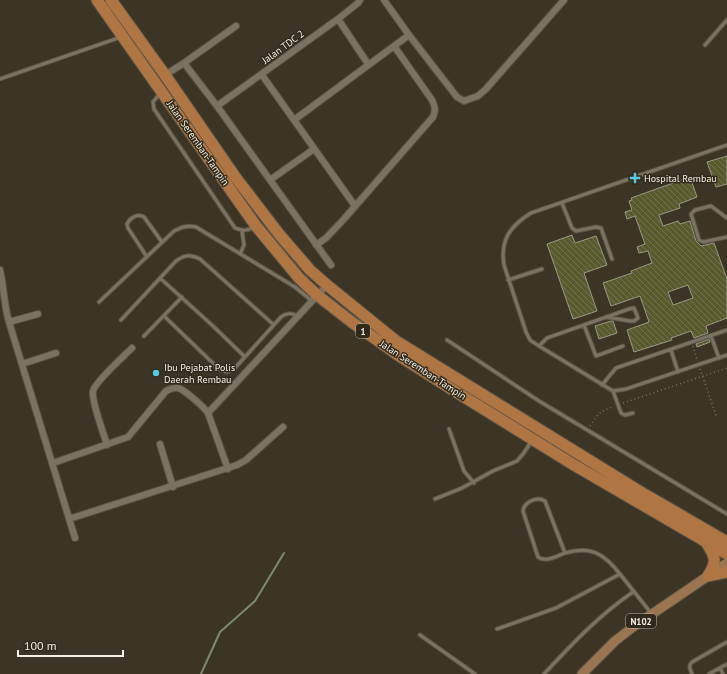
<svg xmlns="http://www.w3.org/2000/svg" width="727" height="674" viewBox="0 0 727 674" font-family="'PT Sans',sans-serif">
	<defs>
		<pattern id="building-back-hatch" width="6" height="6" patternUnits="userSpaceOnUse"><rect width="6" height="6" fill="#595b2e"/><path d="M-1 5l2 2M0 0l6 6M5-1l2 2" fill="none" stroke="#71734c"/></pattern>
	</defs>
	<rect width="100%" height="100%" fill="#3c3525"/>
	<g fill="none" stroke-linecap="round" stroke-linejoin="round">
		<path stroke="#7a8b6e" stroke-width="2" d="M201,674L220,632L255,601L284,553"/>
	</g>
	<path fill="url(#building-back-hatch)" stroke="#989a87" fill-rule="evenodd" d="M727,156V184L716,187L707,162Z
		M690,177L697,197L679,204L680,208L659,215L663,226L678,221L680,224L690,221L696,241L701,246L714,243L727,279V318L706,326L708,333L694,338L691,331L671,338L672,340L634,352L627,330L649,322L640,296L611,306L603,283L632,273L631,271L652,263L648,251L639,253L637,247L645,244L635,216L627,219L625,212L632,210L629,201L632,200L631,198ZM688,285L693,298L673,305L668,292Z
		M572,235L575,243L596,236L607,265L584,273L597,311L573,319L547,244Z
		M611,321H613L617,333L599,339L595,326Z
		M709,339L710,342L697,347L696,344Z"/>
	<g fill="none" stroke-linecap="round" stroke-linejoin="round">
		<defs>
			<path id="lane" d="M705,45L727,20
				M0,79L121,37
				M161,94L157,97L153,102L154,109L235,228C243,231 247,231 254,227
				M727,145L531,213C510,226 500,240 504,265L526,332L530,340L539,346L613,391L626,389L727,355
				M562,203L572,228L576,231L596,227L601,228L612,259
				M727,218L711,206L695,210L691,214L699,240L703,242L727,237
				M240,254L244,245L242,231
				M147,257L128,228L127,224C130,218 137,213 144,217L162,242
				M160,278L213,326L245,357
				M508,280L542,269
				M99,302L174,231C182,227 187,225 196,227L295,287L312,301
				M164,316L219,369L227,372L234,369L281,317C287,313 292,312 298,317
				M121,320L176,261C184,255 190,254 200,259L274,325
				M584,325L596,356L623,346
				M144,336L182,297
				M711,336L719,358
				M447,340L539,401L727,514
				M539,346L547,338L629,309L634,308L638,318L634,321H630L606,317
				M671,350L678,372
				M602,385L616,368L727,330
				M613,391L621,413L625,415L633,413
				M449,429L464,471L474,483
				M435,499L462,488L493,471L517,461L523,454L531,442
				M565,553C557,556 546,563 538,557L523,511C524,502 537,496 545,501L565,553C591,545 604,554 620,574
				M497,629L556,608L620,574L651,613
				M420,635L475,674
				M720,668L723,674
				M544,674C573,643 598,616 633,592
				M692,674C690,669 688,666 692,662L727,642
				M709,674L727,664"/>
			<path id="street" d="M384,0L409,35L457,97L464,101L478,96L486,89L564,0
				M338,19L368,64
				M184,63L217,106L331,265
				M165,75L184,63L236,26
				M262,75L355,206
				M217,106L338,19L358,3L360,0
				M294,120L409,35
				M270,180L314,149
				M316,245L326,238L344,219L433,117C436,110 435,106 432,100L394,46
				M0,270C4,288 4,305 9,322L75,538
				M9,322L38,314
				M22,364L56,353
				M208,413L327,285
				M160,444L173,487
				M107,445C104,434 91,401 93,391C95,382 124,356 132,348
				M53,463L128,437L166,391C170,389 174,387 178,388C185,390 204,407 208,413L228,469
				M69,519L237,465L246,460L283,427"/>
			<path id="primary" d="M582,674L615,641L633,627L727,563"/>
			<path id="highway" d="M97,0L256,226L299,278L317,295L353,323L398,355L453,390L574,465L727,554
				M111,0L165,75L236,178L279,234L310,270L327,285L396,341L639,491L727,542
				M706,542C715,556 718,561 708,576
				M708,576L727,572"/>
		</defs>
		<use href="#lane" stroke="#5a5346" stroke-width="5"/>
		<use href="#street" stroke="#5a5346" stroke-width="8"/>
		<use href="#primary" stroke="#5a5346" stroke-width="11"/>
		<use href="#highway" stroke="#5a5346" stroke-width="13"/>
		<path stroke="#7a7466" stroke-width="1.5" stroke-dasharray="1 3" stroke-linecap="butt" d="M693,346L697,360
			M700,369L717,418
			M623,403L727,368
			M590,426C598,414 600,411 613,407"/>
		<use href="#lane" stroke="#7b7362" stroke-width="3"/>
		<use href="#street" stroke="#7b7362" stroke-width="6"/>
		<use href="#primary" stroke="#9a754f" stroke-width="9"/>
		<use href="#highway" stroke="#af7643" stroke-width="11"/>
	</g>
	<g fill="#55cadf" stroke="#312a1b" stroke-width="1.5">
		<path d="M633 172h4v4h4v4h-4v4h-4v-4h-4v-4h4z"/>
		<circle cx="156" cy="373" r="4"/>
	</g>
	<g text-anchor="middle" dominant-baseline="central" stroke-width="3" stroke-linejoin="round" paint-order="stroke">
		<g fill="#312a1b" stroke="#bab5aa" stroke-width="1">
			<rect x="356" y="324" width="14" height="14" rx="3"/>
			<rect x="626" y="614" width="30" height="14" rx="3"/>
		</g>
		<g font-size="9" font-weight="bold" fill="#f5f1e7">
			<text x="363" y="331">1</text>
			<text x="641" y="621">N102</text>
		</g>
		<g font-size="10" fill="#f5f1e7" stroke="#312a1b">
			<text transform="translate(283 47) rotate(-36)">Jalan TDC 2</text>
			<text transform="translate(198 143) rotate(55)">Jalan Seremban-Tampin</text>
			<text transform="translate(423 370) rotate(33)">Jalan Seremban-Tampin</text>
		</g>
		<g font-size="10" fill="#f5f1e7" stroke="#312a1b" text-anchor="start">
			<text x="644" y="178">Hospital Rembau</text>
			<text x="164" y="367">Ibu Pejabat Polis<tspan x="164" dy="12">Daerah Rembau</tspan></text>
		</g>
	</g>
	<path d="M18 650v6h105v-6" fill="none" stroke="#f5f1e7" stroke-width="2"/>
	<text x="24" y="650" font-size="12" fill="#f5f1e7" stroke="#312a1b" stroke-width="3" paint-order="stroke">100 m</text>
</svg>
